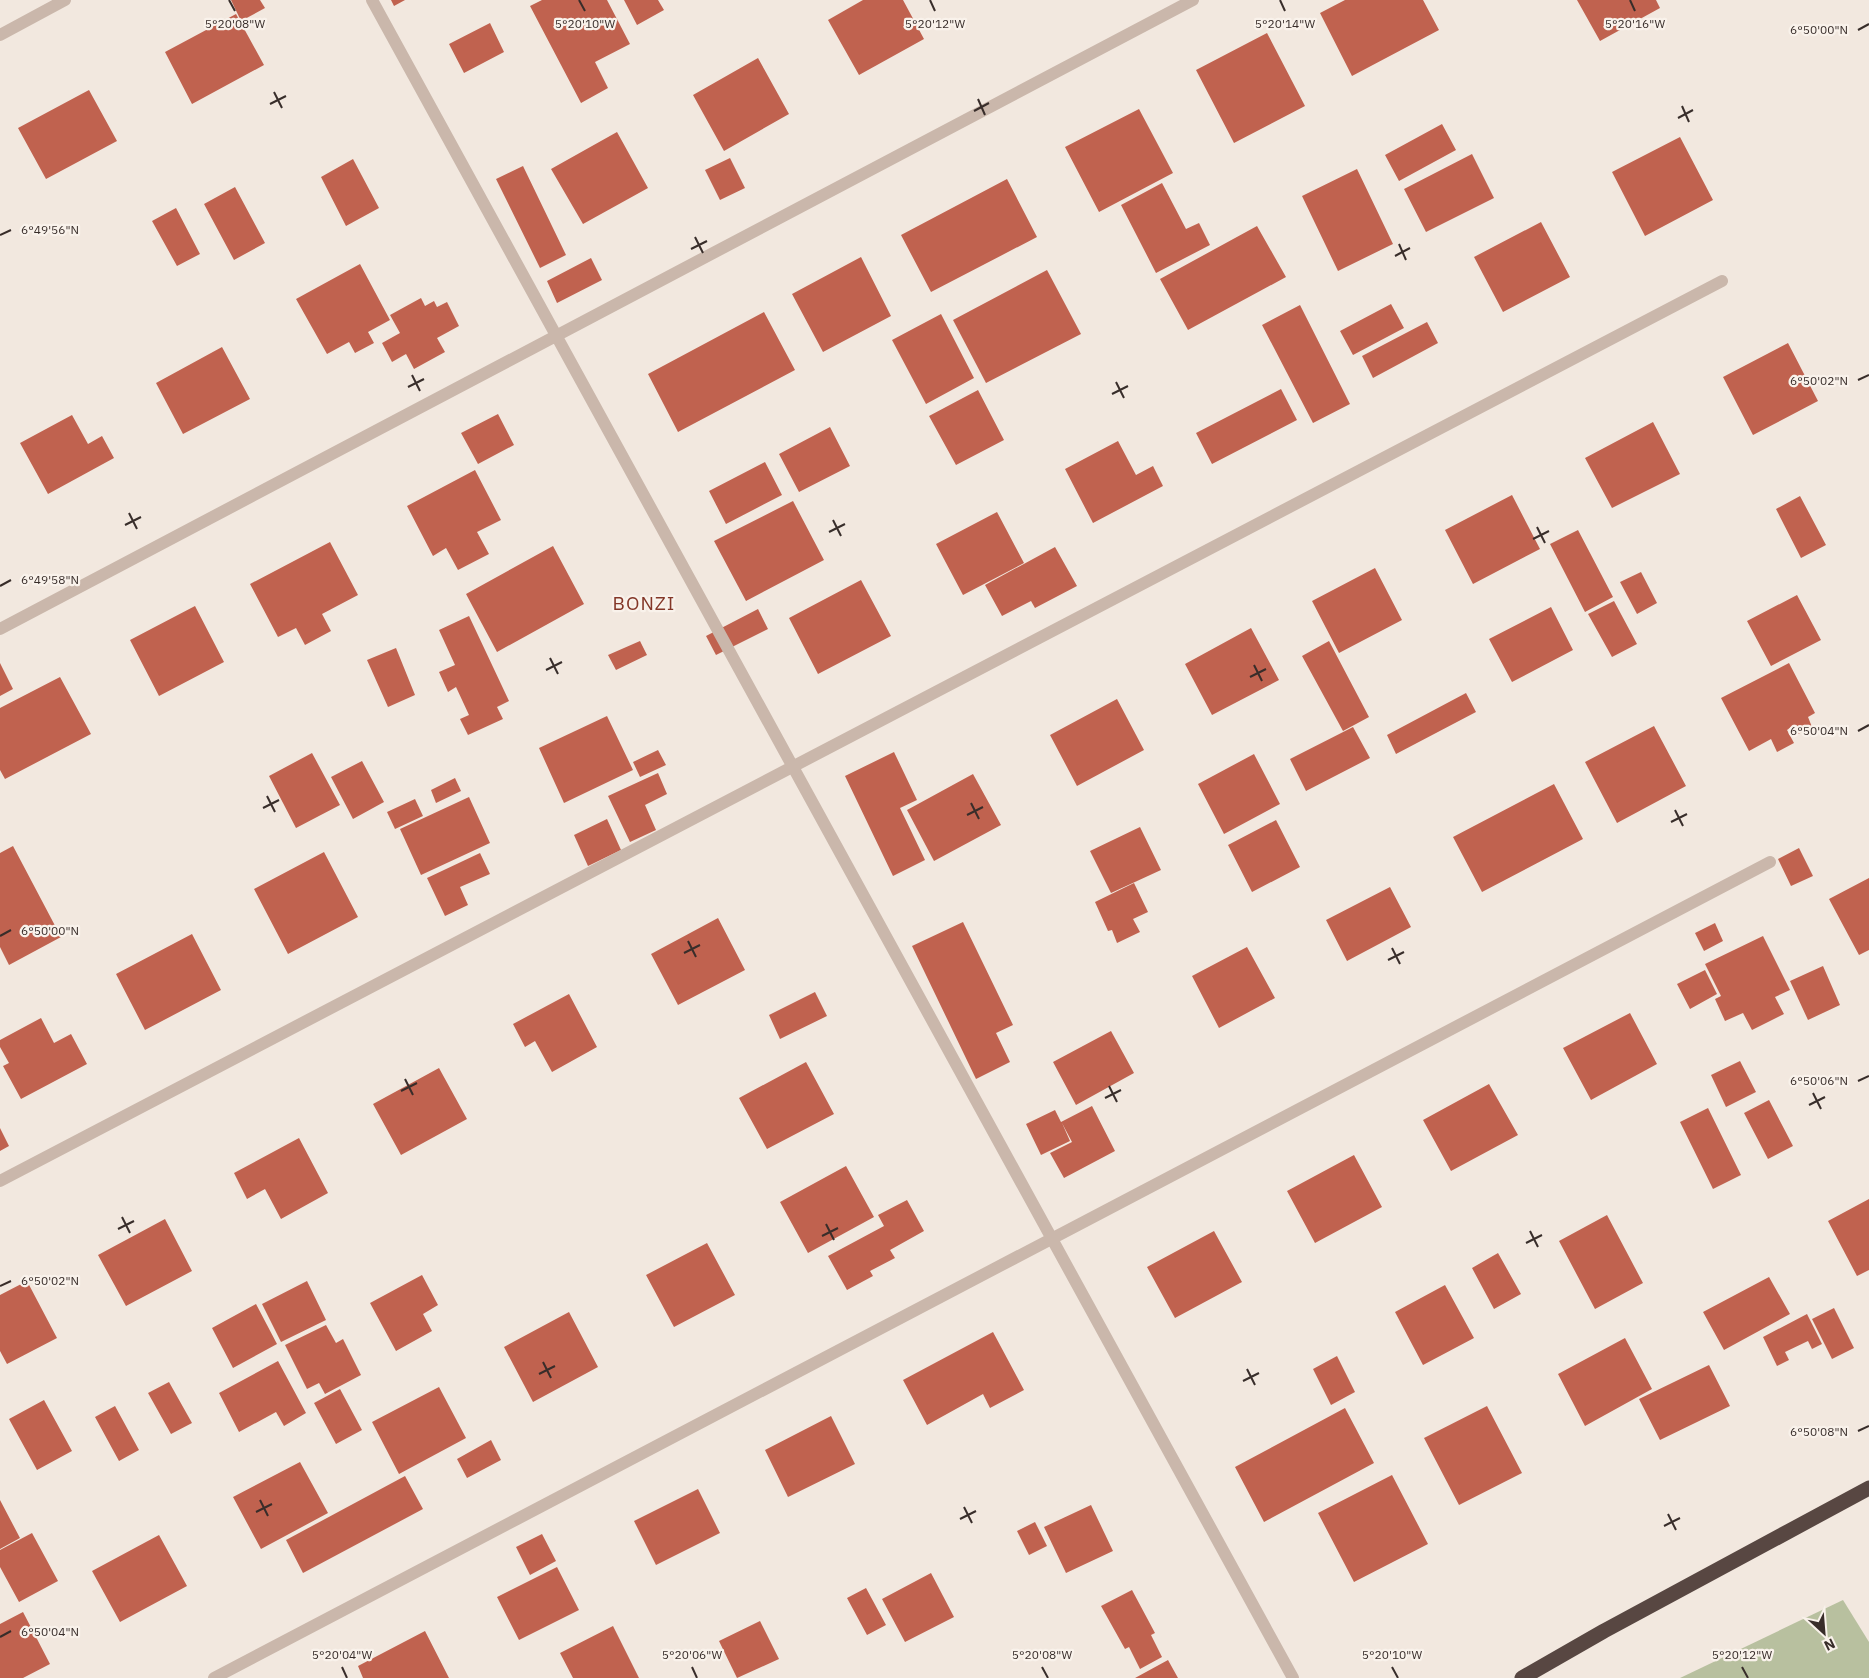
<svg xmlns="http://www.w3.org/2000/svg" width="1869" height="1678" viewBox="0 0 1869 1678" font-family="'IBM Plex Sans',sans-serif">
	<rect width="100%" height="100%" fill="#f2e8df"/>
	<path fill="#b8c09f" d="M1843,1600L1869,1642V1678H1680Z"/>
	<path fill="#c0624f" d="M231,0H260L265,8L241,21Z
		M391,0H405L394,6Z
		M542,0H607L630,44L595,62L608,88L581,103L530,6Z
		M624,0H658L664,10L637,25Z
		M863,0H903L924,39L859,75L828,20Z
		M1345,0H1423L1439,30L1352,76L1320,13Z
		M1577,0H1656L1660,8L1600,41Z
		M236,14L264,65L192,104L165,52Z
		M490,23L504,52L464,73L449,44Z
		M1267,33L1305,106L1234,143L1196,70Z
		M758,58L789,114L724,151L693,95Z
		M89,90L117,141L46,179L18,128Z
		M1139,109L1173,173L1099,212L1065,147Z
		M1442,124L1456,150L1399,181L1385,155Z
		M617,132L648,188L583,224L551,169Z
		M1680,137L1713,200L1645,236L1612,172Z
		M1472,154L1494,198L1426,232L1404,189Z
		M730,158L745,188L720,200L705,170Z
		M353,159L379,208L346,226L321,177Z
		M523,166L566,255L540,268L496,179Z
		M1357,169L1393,244L1338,271L1302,196Z
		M1007,179L1037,237L931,292L901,235Z
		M1162,183L1186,229L1199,223L1210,245L1156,273L1121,205Z
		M235,187L265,243L234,260L204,204Z
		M176,208L200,254L177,266L152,221Z
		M1541,222L1570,277L1503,312L1474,257Z
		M1257,226L1286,277L1188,330L1160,279Z
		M861,257L891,316L823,352L792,294Z
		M591,258L602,280L557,303L547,281Z
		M360,264L390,320L368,332L374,343L355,353L349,342L327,354L296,299Z
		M1047,270L1081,334L986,383L953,320Z
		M421,298L425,306L434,301L437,307L447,302L459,326L437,338L445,352L414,369L406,354L392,362L382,343L400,333L390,315Z
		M1391,304L1404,328L1353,355L1340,331Z
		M1300,305L1350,404L1313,423L1262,325Z
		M764,312L795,370L678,432L648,374Z
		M941,314L974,378L926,404L892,340Z
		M1427,322L1438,343L1373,378L1362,356Z
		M1788,343L1818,401L1753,435L1723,377Z
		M222,347L250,399L183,434L156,383Z
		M1281,389L1297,420L1212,464L1196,433Z
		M978,390L1004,440L956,465L929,416Z
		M498,414L514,445L478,464L461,433Z
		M72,415L88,444L102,436L114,458L48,494L20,443Z
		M1653,422L1680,474L1612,508L1585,458Z
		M830,427L850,466L799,492L779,454Z
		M1118,441L1136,475L1153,466L1163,486L1093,523L1065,469Z
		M765,462L782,495L726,524L709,491Z
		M475,470L501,520L477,532L489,554L458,570L446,548L433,556L407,506Z
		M1512,495L1540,549L1473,584L1445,530Z
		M1800,496L1826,545L1801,558L1776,509Z
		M793,501L824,560L746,601L714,541Z
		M997,512L1024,563L963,595L936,544Z
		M1578,530L1613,597L1585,612L1550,544Z
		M330,542L358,595L322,614L331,631L305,645L296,628L278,637L250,584Z
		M553,546L584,604L497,652L466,594Z
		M1055,547L1077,586L1035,608L1031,601L1002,616L985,585Z
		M1375,568L1402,620L1339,653L1312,601Z
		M1641,572L1657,603L1637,614L1620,582Z
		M861,580L891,636L818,674L789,618Z
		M1797,595L1821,640L1771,666L1747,621Z
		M1614,601L1637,644L1612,657L1588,614Z
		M195,606L224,662L159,696L130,640Z
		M1551,607L1573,650L1512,682L1489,639Z
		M758,609L768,629L716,655L706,636Z
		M469,616L509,701L497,707L503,719L468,735L460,719L469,715L456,687L448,692L439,672L455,665L439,630Z
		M1251,628L1279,680L1212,715L1185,664Z
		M640,641L647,655L616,670L608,655Z
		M1329,641L1369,717L1343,731L1302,656Z
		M396,648L415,695L388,707L367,660Z
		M0,663L13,689L0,696Z
		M1789,663L1815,713L1808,717L1812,727L1796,735L1791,727L1787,730L1794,743L1777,752L1771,739L1749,751L1721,698Z
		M60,677L91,734L5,779L0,770V708Z
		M1466,693L1476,712L1396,754L1387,735Z
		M1117,699L1144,750L1077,786L1050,735Z
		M607,716L633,770L564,803L539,748Z
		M1654,726L1686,786L1617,823L1585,762Z
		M1353,727L1370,758L1306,791L1290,759Z
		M658,750L666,765L640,777L633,762Z
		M894,752L917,800L900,808L925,860L893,876L845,776Z
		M312,753L340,805L296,828L269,776Z
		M1254,754L1280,804L1224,834L1198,784Z
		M362,761L384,802L353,819L331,777Z
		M658,773L667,794L645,805L656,830L630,842L608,796Z
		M973,774L1001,825L934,861L907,810Z
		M455,778L461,791L436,803L431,790Z
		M1554,784L1583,839L1482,892L1453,837Z
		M469,797L490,843L421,875L400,829Z
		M415,799L423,816L395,829L387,812Z
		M607,819L621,850L588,866L574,835Z
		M1276,820L1300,867L1252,892L1228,845Z
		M1140,827L1161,870L1111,893L1090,851Z
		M13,846L61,937L9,965L0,947V853Z
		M1799,848L1813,876L1791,886L1778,859Z
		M324,852L358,917L288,954L254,889Z
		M480,853L490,874L460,887L468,905L445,916L427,878Z
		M1869,878V950L1859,955L1829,899Z
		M1134,883L1148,912L1133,919L1140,932L1117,943L1112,930L1108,931L1095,902Z
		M1390,887L1411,927L1347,961L1326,920Z
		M718,918L745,970L678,1005L651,954Z
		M963,922L1013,1025L996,1033L1010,1062L976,1079L912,946Z
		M1715,923L1723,941L1704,951L1695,933Z
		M192,934L221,990L145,1030L116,974Z
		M1763,936L1790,990L1775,997L1784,1014L1752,1030L1743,1013L1725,1021L1715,999L1721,996L1705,964Z
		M1247,947L1275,998L1219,1028L1192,976Z
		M1823,966L1840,1005L1808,1020L1790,981Z
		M1705,970L1717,994L1690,1009L1677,984Z
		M815,992L827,1016L780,1039L769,1015Z
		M569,994L597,1047L552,1072L535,1041L525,1047L513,1024Z
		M1630,1013L1657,1064L1591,1100L1563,1048Z
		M41,1018L54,1043L71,1034L87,1064L21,1099L3,1066L9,1063L0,1047V1040Z
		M1111,1031L1134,1073L1076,1105L1053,1062Z
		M1740,1061L1756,1092L1726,1107L1711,1075Z
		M806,1062L834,1114L767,1149L739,1098Z
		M439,1068L467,1119L401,1155L373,1104Z
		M1489,1084L1518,1135L1451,1171L1423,1120Z
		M1769,1100L1793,1146L1768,1159L1744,1113Z
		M1092,1106L1115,1151L1064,1178L1050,1153L1072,1142L1062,1123L1070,1141L1041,1155L1026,1124L1055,1110L1061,1122Z
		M1708,1108L1741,1175L1713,1189L1680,1122Z
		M0,1128L9,1146L0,1151Z
		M299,1138L328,1193L281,1219L265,1189L247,1199L234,1173Z
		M1354,1155L1382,1207L1315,1243L1287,1191Z
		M846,1166L874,1217L808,1253L780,1202Z
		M1869,1199V1270L1857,1276L1828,1221Z
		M907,1200L924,1231L890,1250L895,1258L870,1271L873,1276L847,1290L828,1256L884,1226L878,1215Z
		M1607,1215L1643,1283L1595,1309L1559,1241Z
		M165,1219L192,1271L126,1306L98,1255Z
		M1214,1231L1242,1282L1175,1318L1147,1267Z
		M707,1243L735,1295L674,1327L646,1275Z
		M1498,1253L1521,1294L1494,1309L1472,1268Z
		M422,1275L438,1305L423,1314L432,1331L396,1351L370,1303Z
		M1769,1277L1790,1314L1724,1350L1703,1312Z
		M27,1281L57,1338L7,1364L0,1351V1295Z
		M307,1281L326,1320L281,1342L262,1304Z
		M1445,1285L1474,1338L1423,1365L1395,1312Z
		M256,1304L277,1344L233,1368L212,1328Z
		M1834,1308L1854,1348L1832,1359L1812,1319Z
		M569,1312L598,1367L533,1402L504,1347Z
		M1807,1314L1822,1344L1812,1349L1808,1341L1785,1352L1789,1360L1777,1366L1763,1337Z
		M326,1325L336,1343L343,1339L361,1375L325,1394L319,1383L307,1389L285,1345Z
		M993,1332L1024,1390L990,1408L983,1394L927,1425L903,1380Z
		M1625,1338L1652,1389L1585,1426L1558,1374Z
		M1337,1356L1355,1392L1331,1405L1313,1369Z
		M278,1361L306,1413L284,1426L276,1412L239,1432L219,1393Z
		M1709,1365L1730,1406L1660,1440L1639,1399Z
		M169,1382L192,1423L171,1434L148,1393Z
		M439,1387L466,1438L399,1474L372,1422Z
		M340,1389L362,1430L336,1444L314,1403Z
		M44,1400L72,1451L37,1470L9,1419Z
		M115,1406L139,1450L119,1461L95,1417Z
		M1487,1406L1522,1473L1459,1505L1424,1438Z
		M1345,1408L1374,1463L1264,1522L1235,1467Z
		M831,1416L855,1464L788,1497L765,1450Z
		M491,1440L501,1460L467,1478L457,1459Z
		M300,1462L328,1513L261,1549L233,1497Z
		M1392,1475L1428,1544L1354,1582L1318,1513Z
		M405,1476L423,1509L303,1573L286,1540Z
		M698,1489L720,1533L656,1565L634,1521Z
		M0,1500L20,1538L0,1549Z
		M1091,1505L1113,1551L1066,1573L1044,1527Z
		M1035,1522L1047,1546L1029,1555L1017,1531Z
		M32,1533L58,1581L19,1602L0,1567V1550Z
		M542,1534L556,1561L530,1575L516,1547Z
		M159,1535L187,1586L120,1622L92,1571Z
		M557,1567L579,1610L519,1640L497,1597Z
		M931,1573L954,1617L905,1642L882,1599Z
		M866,1588L886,1625L867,1635L847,1598Z
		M1132,1590L1155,1633L1151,1635L1162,1657L1140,1669L1129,1647L1125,1649L1101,1606Z
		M23,1612L50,1664L23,1678H0V1624Z
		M760,1621L779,1659L737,1678L719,1641Z
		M613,1626L639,1678H573L560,1653Z
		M425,1631L449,1678H363L358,1666Z
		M1168,1660L1178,1678H1135Z"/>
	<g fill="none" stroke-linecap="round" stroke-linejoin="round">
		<path stroke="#cab7ab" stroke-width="12" d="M372,0L1293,1678
			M0,35L65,0
			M0,629L1193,0
			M0,1181L1722,281
			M214,1678L1770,862"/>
		<path stroke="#584742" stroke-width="15" d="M1522,1678L1604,1631L1869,1488"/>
	</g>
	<path fill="none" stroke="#382d2a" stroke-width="2" d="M229,0L235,11M579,0L585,11M930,0L935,11M1280,0L1285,11M1630,0L1635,11M1858,30L1869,24M274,92L282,108M978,99L985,115M270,104L286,96M1682,106L1689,122M974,111L989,103M1678,118L1693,110M0,235L11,230M695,237L703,253M1399,244L1406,260M691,249L707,241M1395,256L1410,248M412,375L420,391M1858,380L1869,375M1116,382L1124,398M408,387L424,379M1112,394L1128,386M129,513L137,529M833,520L841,536M125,525L141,517M1537,527L1545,543M829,532L845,524M1533,539L1549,531M0,586L11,580M550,658L558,674M1254,665L1262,681M546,670L562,662M1250,677L1266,669M1858,731L1869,725M267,796L275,812M971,803L979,819M263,808L279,800M1675,810L1683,826M967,815L983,807M1671,822L1687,814M0,936L11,930M688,941L696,957M1392,948L1400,964M684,953L700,945M1388,960L1404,952M405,1079L413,1095M1858,1081L1869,1076M1109,1086L1117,1102M401,1091L417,1083M1813,1093L1821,1109M1105,1098L1121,1090M1809,1105L1825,1097M122,1217L130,1233M826,1224L834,1240M118,1229L134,1221M1530,1231L1538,1247M822,1236L838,1228M1526,1243L1542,1235M0,1286L11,1281M543,1362L551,1378M1247,1369L1255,1385M539,1374L555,1366M1243,1381L1259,1373M1858,1431L1869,1426M260,1500L268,1516M964,1507L972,1523M256,1512L272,1504M1668,1514L1676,1530M960,1519L976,1511M1664,1526L1680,1518M0,1637L11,1631M342,1667L347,1678M692,1667L697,1678M1042,1667L1048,1678M1392,1667L1398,1678M1742,1667L1748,1678"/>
	<g text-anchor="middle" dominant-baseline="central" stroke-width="4.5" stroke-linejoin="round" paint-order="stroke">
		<g font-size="19" letter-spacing="1" fill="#833627" stroke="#f9f2eb">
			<text x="644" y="603">BONZI</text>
		</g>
	</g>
	<g font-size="12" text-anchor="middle" fill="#382d2a" stroke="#f9f2eb" stroke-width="4.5" stroke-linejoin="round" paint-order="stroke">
		<text x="235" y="28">5°20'08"W</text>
		<text x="585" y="28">5°20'10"W</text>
		<text x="1635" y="28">5°20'16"W</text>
		<text x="935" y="28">5°20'12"W</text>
		<text x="1285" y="28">5°20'14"W</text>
		<text x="1819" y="34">6°50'00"N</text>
		<text x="50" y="234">6°49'56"N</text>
		<text x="1819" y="385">6°50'02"N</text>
		<text x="50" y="584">6°49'58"N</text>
		<text x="1819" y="735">6°50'04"N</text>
		<text x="50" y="935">6°50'00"N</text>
		<text x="1819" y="1085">6°50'06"N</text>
		<text x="50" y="1285">6°50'02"N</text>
		<text x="1819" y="1436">6°50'08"N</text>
		<text x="50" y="1636">6°50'04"N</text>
		<text x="342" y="1659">5°20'04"W</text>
		<text x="692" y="1659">5°20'06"W</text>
		<text x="1042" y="1659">5°20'08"W</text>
		<text x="1392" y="1659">5°20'10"W</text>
		<text x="1742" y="1659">5°20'12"W</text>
	</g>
	<g transform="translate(1824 1633) rotate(154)" stroke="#f9f2eb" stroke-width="4" paint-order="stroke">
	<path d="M0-4L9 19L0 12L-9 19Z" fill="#382d2a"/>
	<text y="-8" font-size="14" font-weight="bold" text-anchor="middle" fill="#382d2a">N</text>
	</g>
</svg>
